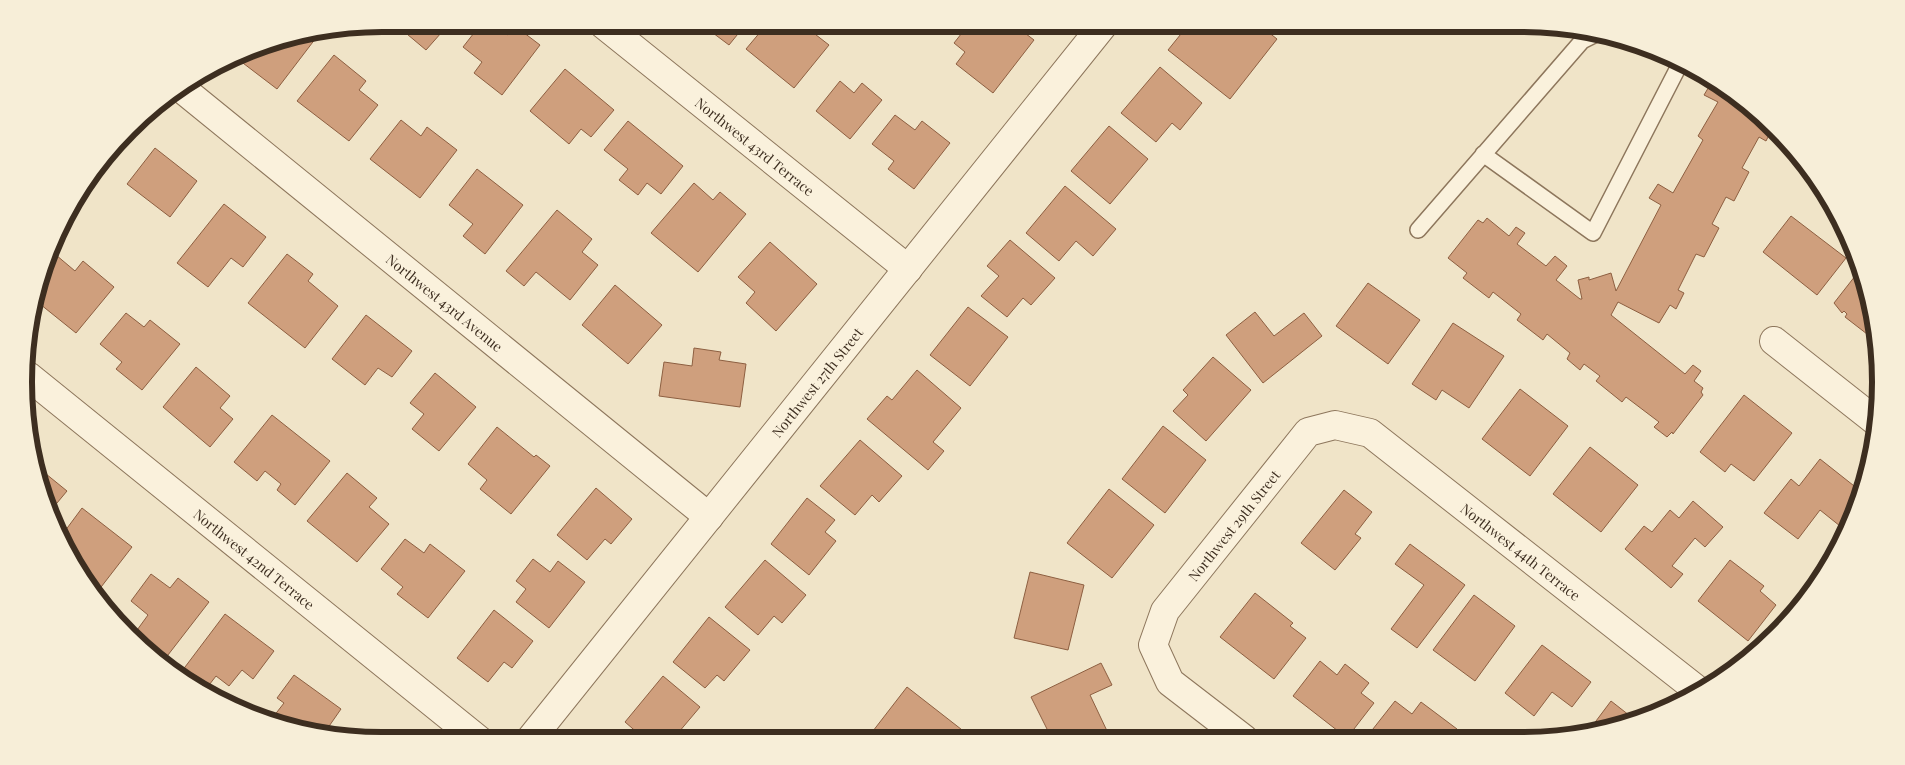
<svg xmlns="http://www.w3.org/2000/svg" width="1905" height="765" viewBox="0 0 1905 765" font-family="'Playfair Display',serif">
	<rect width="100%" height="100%" fill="#f0e4c8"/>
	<path fill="#cf9f7d" stroke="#8d5f41" d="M395,24H449L426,50Z
		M481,24H494L508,35L515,26L540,45L502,95L474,73L482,62L463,47Z
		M701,24H746L729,45Z
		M767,24H802L829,45L794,88L746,49Z
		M969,24H1013L1034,40L993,93L956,64L965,52L954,43Z
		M1189,24H1258L1277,39L1230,99L1168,50Z
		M319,34L277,89L235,57L267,43Z
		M334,55L366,81L359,90L378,105L349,141L297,101Z
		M1160,67L1202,103L1180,130L1172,123L1156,142L1121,113Z
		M565,69L614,110L591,137L581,129L569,144L530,111Z
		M840,81L854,93L862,83L882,100L850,139L816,111Z
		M1710,85L1723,92L1725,89L1759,113L1773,127L1766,141L1759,137L1742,168L1749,172L1734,201L1726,197L1712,224L1719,228L1704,257L1696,254L1678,290L1684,293L1676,309L1670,305L1659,323L1618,302L1611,315L1685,374L1693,365L1701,371L1694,381L1703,388L1701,392L1703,395L1673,434L1672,432L1667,437L1654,427L1659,422L1626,397L1622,402L1596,381L1600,376L1584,364L1580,370L1567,359L1570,353L1547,334L1543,340L1517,320L1521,314L1493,292L1489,298L1463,278L1467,273L1448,258L1478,220L1483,223L1487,218L1509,236L1516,227L1525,233L1517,244L1546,266L1555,256L1567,266L1556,280L1580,299H1582L1578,280L1589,277V280L1611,273L1616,291L1661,205L1649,198L1658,184L1673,193L1703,140L1698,136L1718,102L1704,95Z
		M895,115L915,130L922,121L950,143L914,189L888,169L894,161L872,144Z
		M401,120L421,136L427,127L457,150L420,198L370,159Z
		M628,121L683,166L661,194L647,183L638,195L619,180L628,169L604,150Z
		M1109,126L1148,159L1110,204L1071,171Z
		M155,148L197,181L170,217L127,184Z
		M477,169L523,205L485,254L463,236L473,224L449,205Z
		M694,183L713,200L720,192L746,214L698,272L651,233Z
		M1065,186L1116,229L1093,256L1076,241L1059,261L1026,233Z
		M224,204L266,237L243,267L231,258L208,287L177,263Z
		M557,210L592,239L582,252L598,265L570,300L536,272L524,286L506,271Z
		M1791,216L1846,258L1817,295L1763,252Z
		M1010,240L1055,278L1031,305L1023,298L1007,317L981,296L999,276L987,266Z
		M770,242L817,284L776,331L746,303L755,292L738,277Z
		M287,254L313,274L308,281L338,306L305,348L248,303Z
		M56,255L75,271L83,261L114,287L76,333L35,300L41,273Z
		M1859,271L1863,274L1869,289L1877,340L1869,331L1867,334L1845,317L1847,314L1844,311L1842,313L1834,303Z
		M1368,283L1420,320L1388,364L1336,326Z
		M615,285L662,325L628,364L582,325Z
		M968,307L1008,337L970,386L930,355Z
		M1255,312L1274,336L1304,313L1322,336L1263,383L1226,335Z
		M126,313L144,327L150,320L180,344L142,390L116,369L122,362L100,344Z
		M366,315L412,351L392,377L378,368L365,385L332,359Z
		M1453,323L1504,356L1469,408L1442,390L1436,400L1412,384Z
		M694,348L721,352L719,360L746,364L740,407L659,396L664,362L692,366Z
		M1213,357L1251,390L1206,441L1173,411L1188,395L1183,390Z
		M196,367L230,396L220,408L233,419L210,447L163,407Z
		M917,370L961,408L933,442L944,451L928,470L867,419L887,396L892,400Z
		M435,373L476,407L439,451L412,429L424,414L410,403Z
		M1520,389L1568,426L1530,476L1482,439Z
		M1744,395L1792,433L1754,481L1731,464L1725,472L1700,452Z
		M272,415L330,461L295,505L277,490L281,484L265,471L257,481L234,462Z
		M1163,426L1206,460L1165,513L1122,479Z
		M497,427L534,457L536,455L550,466L511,514L480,489L487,480L468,464Z
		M860,440L902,476L879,502L872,495L855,515L820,486Z
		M1590,447L1638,485L1601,532L1553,494Z
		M1820,459L1863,493L1862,498L1845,530L1820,510L1798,539L1764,513L1791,479L1799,486Z
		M35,465L67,491L52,509Z
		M347,473L377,498L369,507L389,524L357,562L307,521Z
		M596,488L632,519L611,544L605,539L587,560L557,535Z
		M1109,489L1154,525L1112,578L1067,543Z
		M1344,490L1372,512L1355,534L1361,538L1335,570L1301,543Z
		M807,498L835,520L825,532L836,541L809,575L771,544Z
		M1693,501L1723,527L1705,547L1695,538L1672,566L1683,574L1671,588L1625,549L1644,526L1652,532L1670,510L1679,518Z
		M82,508L132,547L98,591L87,582L73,564L77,560L69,553L62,535Z
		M405,539L424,553L430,544L465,571L428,618L397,594L403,587L381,569Z
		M1410,544L1465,585L1417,648L1391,629L1424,585L1395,564Z
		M533,559L550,572L558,561L585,582L549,628L516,602L526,589L516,581Z
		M765,560L806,595L782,623L774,616L758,635L725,607Z
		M1730,560L1764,586L1760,591L1776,605L1748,641L1698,601Z
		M1030,572L1084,585L1068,650L1014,638Z
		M151,574L170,588L178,578L209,602L161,664L132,637L148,615L131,601Z
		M1255,593L1293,623L1290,626L1306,638L1274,679L1220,637Z
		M1474,595L1515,626L1475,681L1433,650Z
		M494,610L533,641L512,668L504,662L488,682L457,658Z
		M225,614L274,651L253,679L242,670L229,686L216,676L206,689L182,671Z
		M709,617L750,650L724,681L717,675L705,688L673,662Z
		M1542,645L1591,682L1572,707L1552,692L1534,716L1505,693Z
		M1320,661L1337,675L1345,664L1369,683L1361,693L1374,703L1347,738L1293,696Z
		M1101,663L1112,685L1090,695L1108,733L1094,739H1065L1063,735L1052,739L1031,697Z
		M294,675L341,709L325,732L273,723L270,721L284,703L277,698Z
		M663,676L700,707L673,739L669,735L664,741H647L625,722Z
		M907,687L975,740H866Z
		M1395,701L1412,714L1421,702L1457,729L1450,738L1375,739L1369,734Z
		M1611,701L1634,719L1587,733Z"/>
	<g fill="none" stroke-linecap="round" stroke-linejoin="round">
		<defs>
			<path id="lane" d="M1483,154L1593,233L1681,62
				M1418,230L1582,41L1594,35"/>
			<g id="street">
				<path id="s1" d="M603,24L908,269"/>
				<path id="s2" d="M181,88L709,517"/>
				<path d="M1774,341L1878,423"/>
				<path id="s3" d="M28,376L480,741"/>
				<path id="s4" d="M1244,739L1170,682L1153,645L1165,611L1308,432L1335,425L1370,433L1700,692"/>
				<path id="s5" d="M529,741L1104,24"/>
			</g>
		</defs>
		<use href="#lane" stroke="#8d765c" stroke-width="18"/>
		<use href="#street" stroke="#8d765c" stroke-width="30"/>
		<use href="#lane" stroke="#faf1dc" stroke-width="15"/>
		<use href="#street" stroke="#faf1dc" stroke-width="28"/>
	</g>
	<g text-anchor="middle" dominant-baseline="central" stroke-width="4" stroke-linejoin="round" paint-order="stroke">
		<g font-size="14" fill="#3d2e20" stroke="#f7eed8">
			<text stroke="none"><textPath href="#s1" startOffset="195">Northwest 43rd Terrace</textPath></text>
			<text stroke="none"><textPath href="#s2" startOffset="340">Northwest 43rd Avenue</textPath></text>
			<text stroke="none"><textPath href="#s5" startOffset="460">Northwest 27th Street</textPath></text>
			<text stroke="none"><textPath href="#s4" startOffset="280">Northwest 29th Street</textPath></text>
			<text stroke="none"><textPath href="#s4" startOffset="655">Northwest 44th Terrace</textPath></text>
			<text stroke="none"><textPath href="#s3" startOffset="291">Northwest 42nd Terrace</textPath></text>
		</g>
	</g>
	<path d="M0 0H1905V765H0ZM382 32H1522A350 350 0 0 1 1872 382V382A350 350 0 0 1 1522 732H382A350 350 0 0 1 32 382V382A350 350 0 0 1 382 32Z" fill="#f7eed8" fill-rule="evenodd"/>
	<path fill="none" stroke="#3d2e20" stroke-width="6" d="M382 32H1522A350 350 0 0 1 1872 382V382A350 350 0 0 1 1522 732H382A350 350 0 0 1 32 382V382A350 350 0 0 1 382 32Z"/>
</svg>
